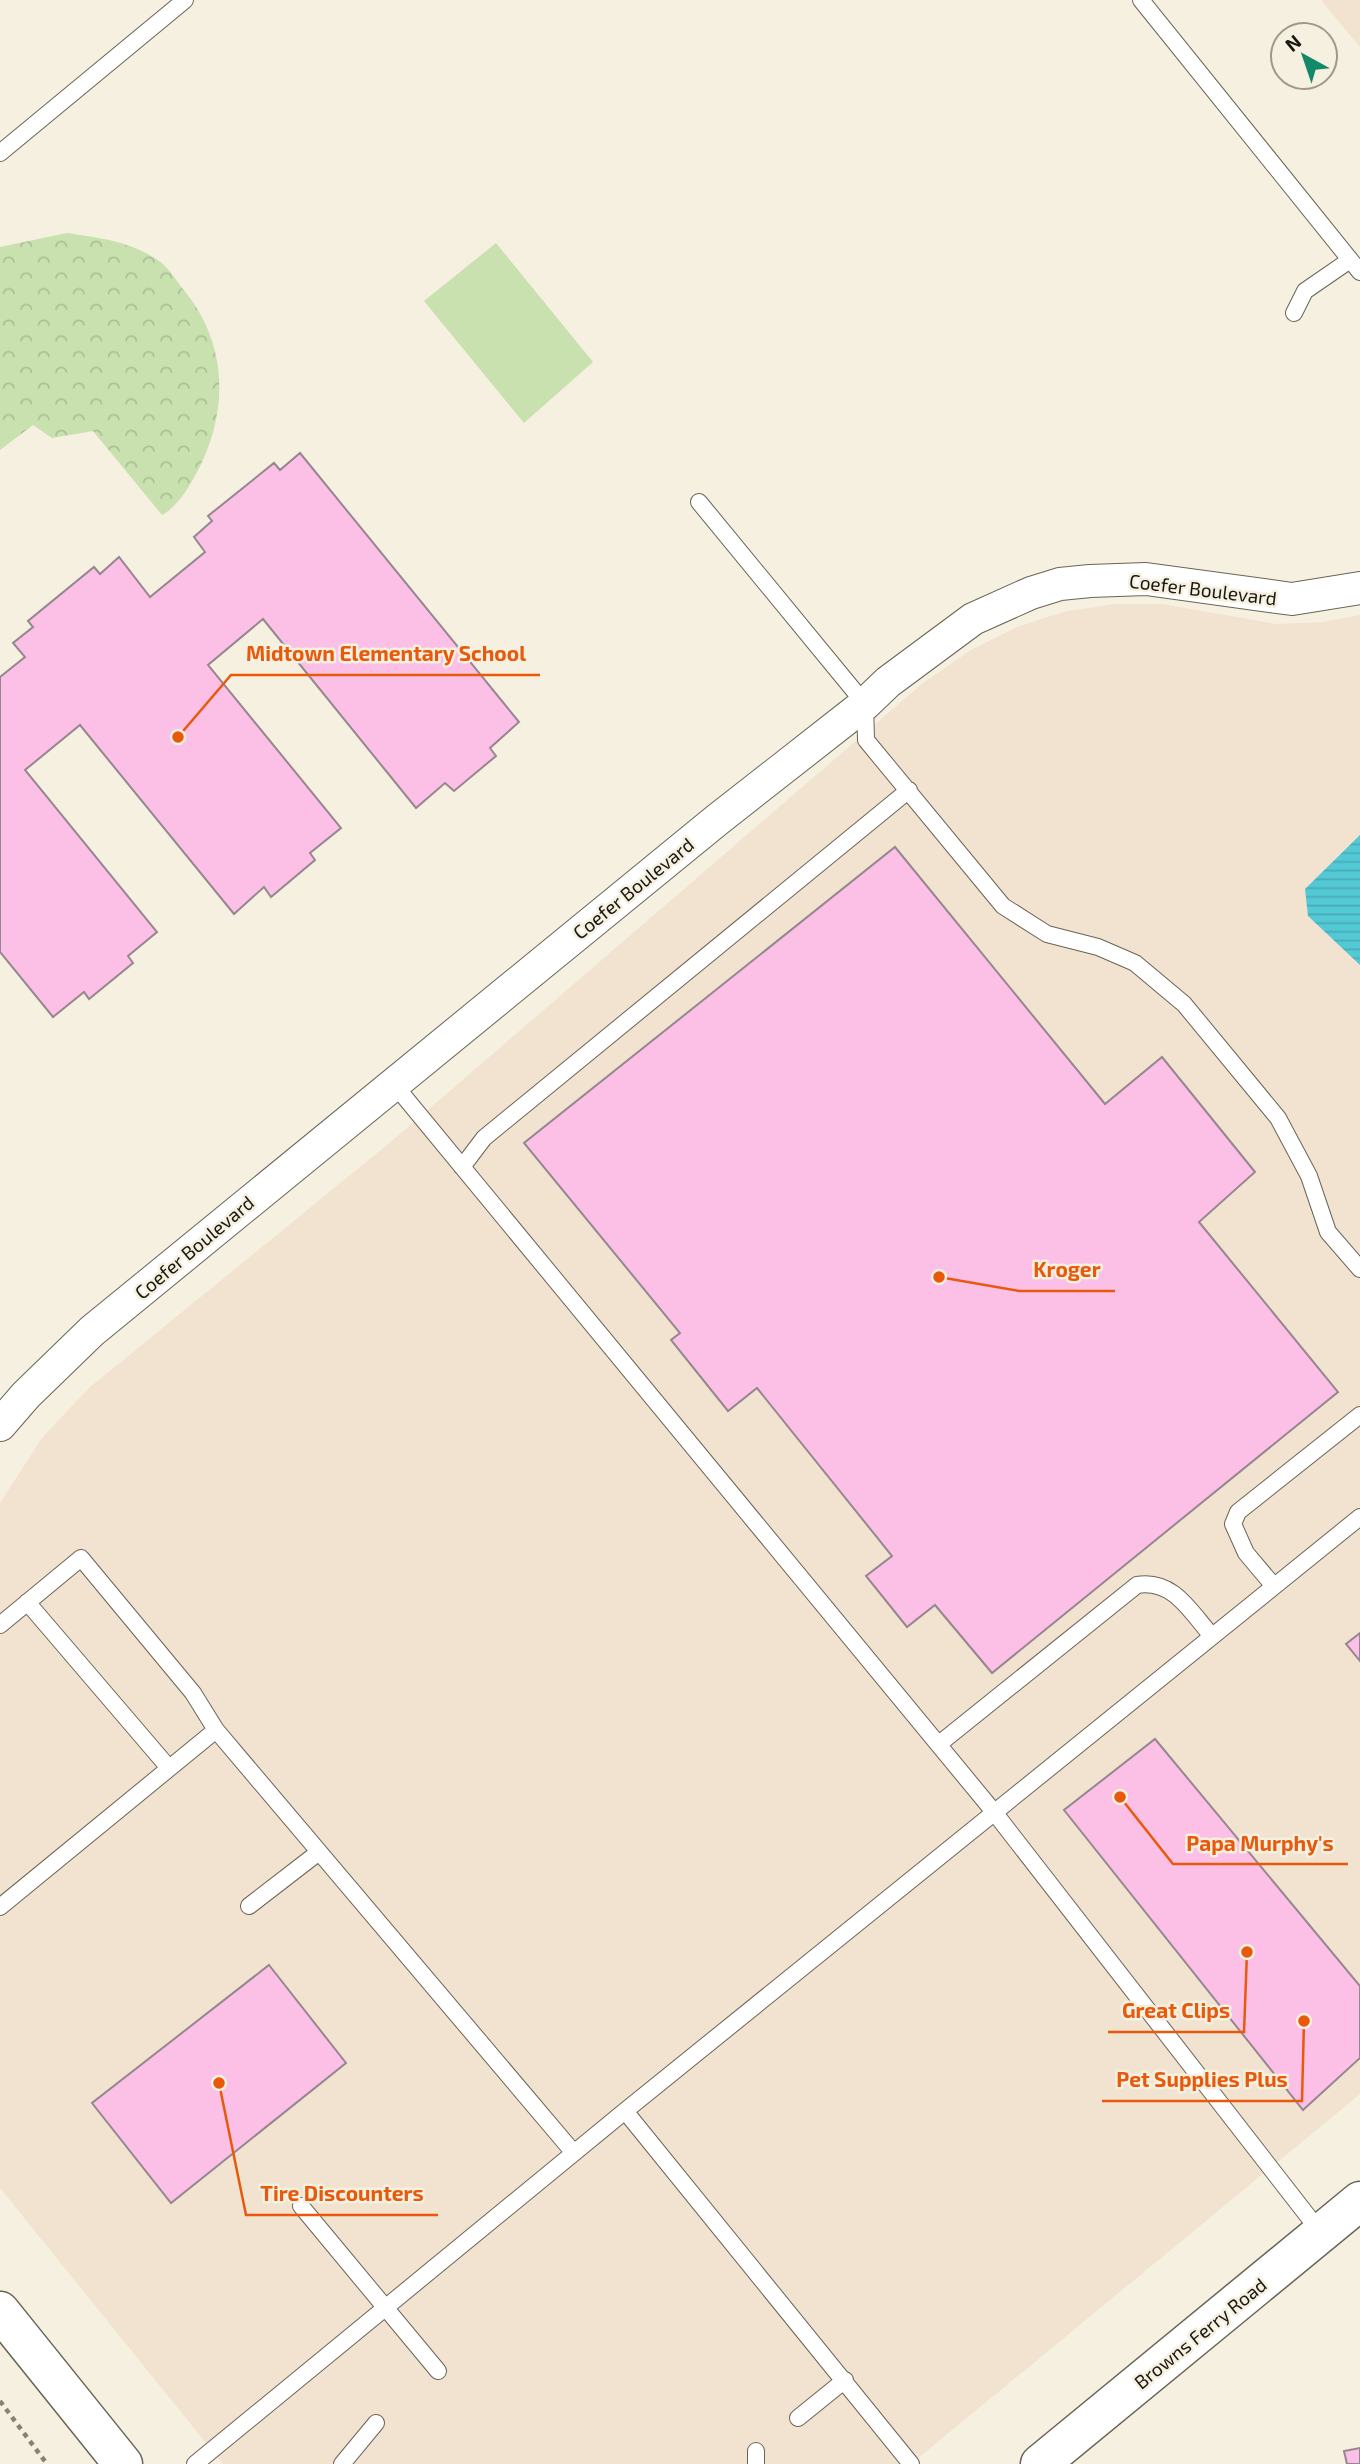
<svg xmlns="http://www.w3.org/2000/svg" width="1360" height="2464" viewBox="0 0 1360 2464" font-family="'Exo 2',sans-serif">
	<defs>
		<pattern id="park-crowns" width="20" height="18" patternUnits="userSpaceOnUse" patternTransform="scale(1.75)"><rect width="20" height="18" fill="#c9e0af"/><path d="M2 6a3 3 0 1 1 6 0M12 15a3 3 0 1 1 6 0" fill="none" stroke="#acbf96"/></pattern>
		<pattern id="water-rules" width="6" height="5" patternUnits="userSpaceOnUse" patternTransform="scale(1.75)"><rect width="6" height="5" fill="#53c9d5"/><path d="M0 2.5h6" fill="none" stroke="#48acb6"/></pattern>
	</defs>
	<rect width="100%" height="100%" fill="#f5f0df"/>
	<path fill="#f2e3d0" d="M1321,0H1360V47Z
		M1114,604H1162L1276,624L1322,622L1360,615V2094L911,2464H223L0,2188V1503L42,1438L89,1388L393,1140L923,683L971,650L1017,627L1063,612Z"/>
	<path fill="url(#park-crowns)" d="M67,233C99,238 131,241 159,261C168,267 176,280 183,289C229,344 229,413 196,474C188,489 177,507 162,515L93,431L52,438L33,425L0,450V247Z"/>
	<path fill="#c9e0af" d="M496,243L593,362L524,423L424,301Z"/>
	<path fill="url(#water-rules)" d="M1360,835V965L1308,916L1305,889Z"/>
	<path fill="#fcc0e6" stroke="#968690" stroke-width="2" d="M300,453L519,722L490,748L496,756L454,791L445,783L416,808L263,619L208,665L341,828L310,853L315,860L271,897L264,887L234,914L80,725L25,770L157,932L128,956L133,963L89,999L84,992L53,1017L0,952V677L25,657L13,643L33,627L28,621L94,567L100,574L119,557L150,597L205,552L194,537L212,521L208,516L274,463L280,470Z
		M895,847L1105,1104L1162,1057L1255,1172L1199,1222L1338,1392L992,1673L935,1605L907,1627L866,1576L892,1556L757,1388L728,1411L671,1340L680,1333L524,1143Z
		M1360,1633V1661L1346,1644Z
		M1155,1739L1360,1986V2058L1303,2110L1064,1810Z
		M269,1965L346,2063L171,2203L92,2103Z
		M1360,2448V2464H1347L1344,2451Z"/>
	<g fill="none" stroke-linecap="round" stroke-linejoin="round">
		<defs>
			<path id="service" d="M1141,0L1360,272
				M0,153L185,0
				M1294,313L1305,291L1350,260
				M699,502L865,704L866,740L1003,906L1047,934L1098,947L1135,963L1184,1004L1278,1118L1309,1176L1328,1232L1360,1269
				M393,1083L994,1812L1321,2233
				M462,1167L484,1138L909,790
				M1273,1585L1246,1553L1233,1524L1238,1512L1360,1415
				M27,1602L169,1768
				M0,1625L81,1558L193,1693L216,1730L574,2153
				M939,1744L1137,1585C1173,1579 1190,1611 1211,1635
				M249,1906L319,1852
				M0,1907L216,1730
				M625,2111L911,2464
				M301,2206L438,2371
				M798,2418L845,2380
				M195,2464L625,2111L1360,1517
				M342,2464L376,2423
				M756,2464V2451"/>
			<path id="minor" d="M0,1425L26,1395L92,1331L717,820L865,704L888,682L973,619L1031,593L1060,584L1090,581L1146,579L1292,599L1360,588"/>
			<path id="secondary" d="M0,2311L123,2464
				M1040,2464L1360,2201"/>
		</defs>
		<use href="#service" stroke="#696456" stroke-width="18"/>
		<use href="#minor" stroke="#696456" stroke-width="34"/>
		<use href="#secondary" stroke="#696456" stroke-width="41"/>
		<path stroke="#868277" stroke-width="4.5" stroke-dasharray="5 5" stroke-linecap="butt" d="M0,2401L47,2464"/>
		<use href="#service" stroke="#fff" stroke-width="16"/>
		<use href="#minor" stroke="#fff" stroke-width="32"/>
		<use href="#secondary" stroke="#fff" stroke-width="38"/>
	</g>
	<g text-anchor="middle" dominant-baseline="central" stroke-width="5" stroke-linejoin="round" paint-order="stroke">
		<g font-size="19" fill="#191711" stroke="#f5f0df">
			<text transform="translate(1203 589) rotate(7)">Coefer Boulevard</text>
			<text transform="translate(633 888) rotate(-39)">Coefer Boulevard</text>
			<text transform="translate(194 1247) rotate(-40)">Coefer Boulevard</text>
			<text transform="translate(1200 2333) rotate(-39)">Browns Ferry Road</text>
		</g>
	</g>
	<path fill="none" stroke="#e8590c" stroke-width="2.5" d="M178 737L231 675H540M939 1277L1019 1291H1115M1120 1797L1173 1864H1348M1247 1952L1244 2032H1108M1304 2021L1302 2101H1102M219 2083L246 2215H438"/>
	<g fill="#e8590c" stroke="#f5f0df" stroke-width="2.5">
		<circle cx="178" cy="737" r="7"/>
		<circle cx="939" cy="1277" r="7"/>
		<circle cx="1120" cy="1797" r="7"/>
		<circle cx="1247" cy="1952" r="7"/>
		<circle cx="1304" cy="2021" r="7"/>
		<circle cx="219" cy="2083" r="7"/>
	</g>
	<g font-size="21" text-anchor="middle" font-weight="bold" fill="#e8590c" stroke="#f5f0df" stroke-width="5" stroke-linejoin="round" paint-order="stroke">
		<text x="386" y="661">Midtown Elementary School</text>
		<text x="1067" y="1277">Kroger</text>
		<text x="1260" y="1851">Papa Murphy's</text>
		<text x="1176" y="2018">Great Clips</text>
		<text x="1202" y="2087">Pet Supplies Plus</text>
		<text x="342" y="2201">Tire Discounters</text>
	</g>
	<g transform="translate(1304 56) rotate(320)"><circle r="33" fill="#f5f0df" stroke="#9d998d" stroke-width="2"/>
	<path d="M0-5L12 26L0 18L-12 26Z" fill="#13896a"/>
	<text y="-10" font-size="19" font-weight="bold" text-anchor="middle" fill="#191711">N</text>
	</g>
</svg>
